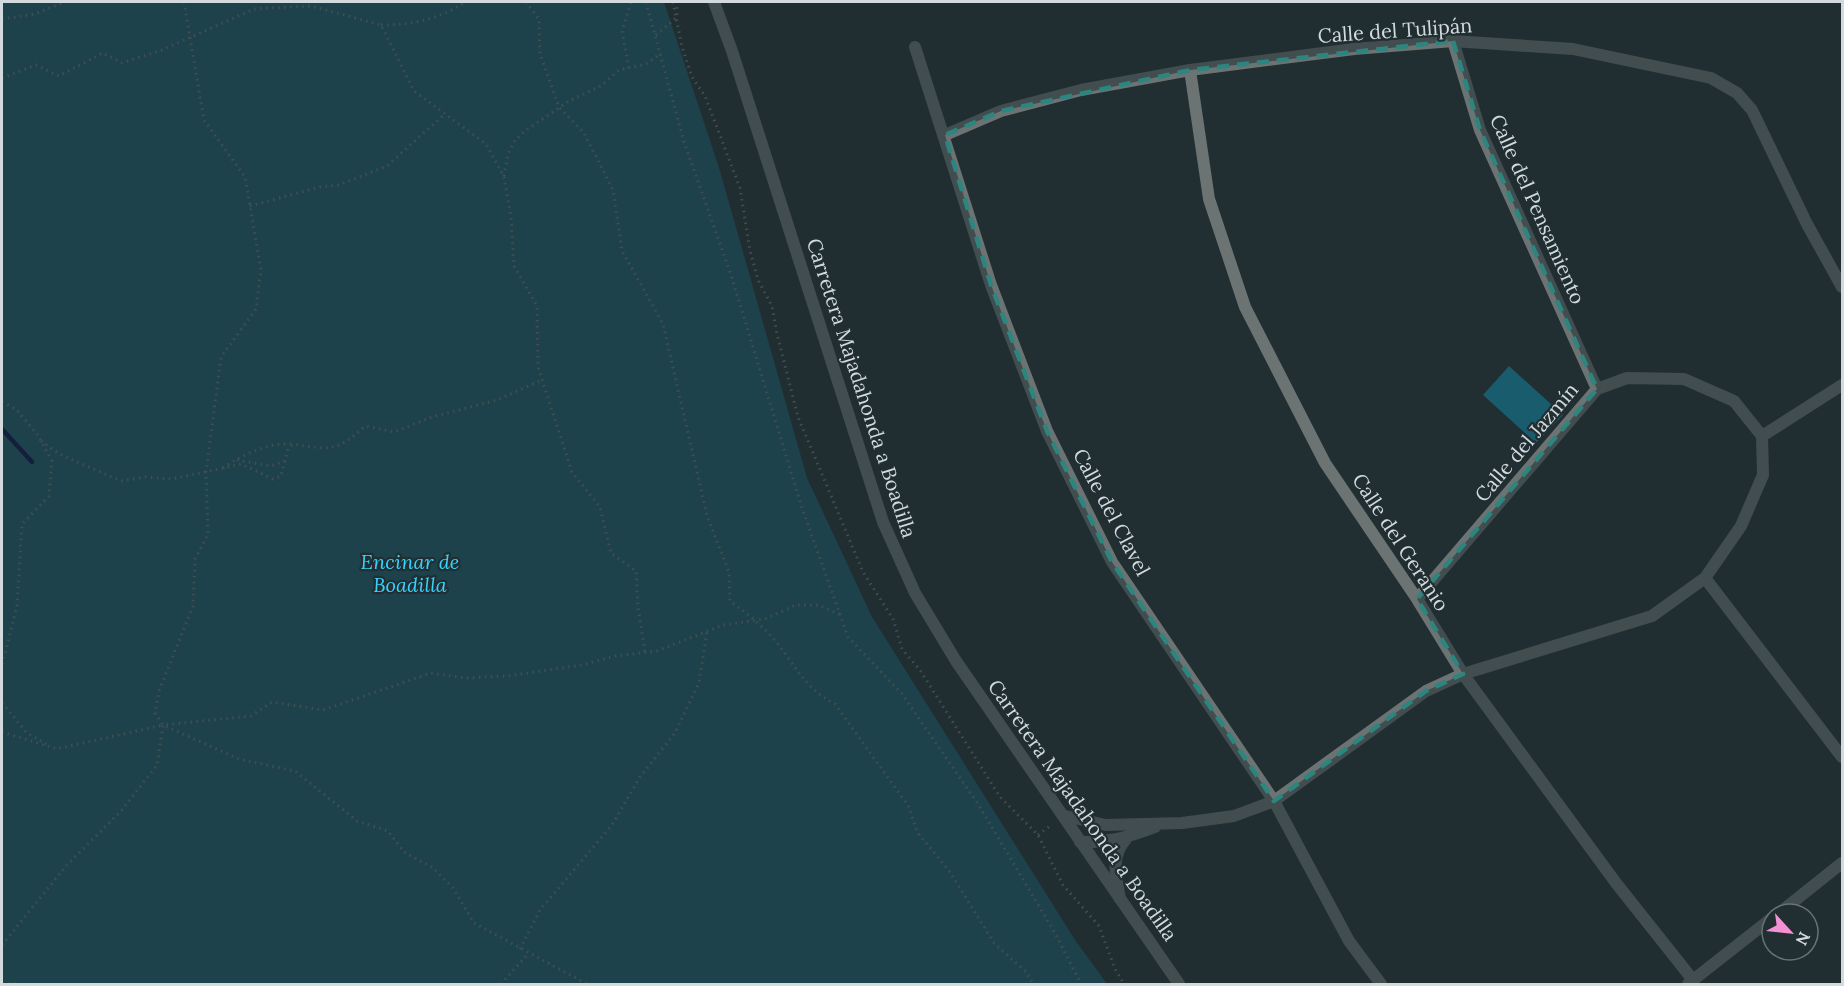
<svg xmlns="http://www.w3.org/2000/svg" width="1844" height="986" viewBox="0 0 1844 986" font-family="Lora,serif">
	<rect width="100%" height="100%" fill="#212e32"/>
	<path fill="#195c6e" d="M2,2H664L720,171L807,478L872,617L1075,940L1107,984H2Z
		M1509,366L1563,415L1536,443L1483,395Z"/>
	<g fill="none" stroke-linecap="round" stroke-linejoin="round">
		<path stroke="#070f49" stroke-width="4.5" d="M2,429L32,462"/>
		<path stroke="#6a7579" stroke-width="3" stroke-dasharray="1.5 4.5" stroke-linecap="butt" d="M184,2L204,120L245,177L261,270L256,309L221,357L206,472L208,534L195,559L193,606L159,691L155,713L163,725L239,759L295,771L357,821L388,831L404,852L433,868L453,888L474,923L587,984
			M526,2L539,19L540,54L559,107L584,133L613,190L622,251L663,324L707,516L729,572L730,601C745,612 759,623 772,637C795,663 802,687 835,704L909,807L917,832L950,872L994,943L1026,972L1033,984
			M646,2L684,142L731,275L802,508L848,637L902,694L978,804L1055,933L1081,984
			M673,2L682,47L692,77L705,96L740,188L750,251L758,280L772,306L777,334L798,417L863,572L893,619L902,649L920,670L1000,797L1038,835L1063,885L1099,926L1115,969L1124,984
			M2,19L35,14L64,2
			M381,25C412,25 440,19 465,2
			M656,35L677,17V2
			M629,68L622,31L631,2
			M2,78L36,65L59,76L103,53L122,63L162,50L254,9L311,6L381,25L414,91L486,144L504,177L511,217L514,266L537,306L538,367L572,472L600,507L611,553L636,571L638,607L645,652
			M504,176L508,154L515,140L525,131L569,101L601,86L619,70L646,64L661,53
			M250,206L320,187L339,185L387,166L445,114
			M2,402L16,409L37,434L52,461L49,496L22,524L17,606L2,665
			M41,441L59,454L121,481L145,477L172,479L241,464L273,479L281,476L288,448L294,444C330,450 337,452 365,426L394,432L432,417L497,400L542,380
			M237,460L270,466L285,461
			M223,468C241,455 270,442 292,444
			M2,703L27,733L48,745
			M2,732L57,749L163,725
			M1038,835L1050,826
			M2,945L66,866L122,810L157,765L163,725L251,716L272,702L323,710L431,673L465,678L507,676L582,665L615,656L657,651L723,625L765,619L796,605H818L841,615
			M520,949L540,910L612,825L640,777L675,733L699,683L707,631
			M2,983L16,984
			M501,984L528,954"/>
		<path stroke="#6c7373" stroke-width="12" d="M1453,41L1480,130L1597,389
			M915,47L991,285L1047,431L1112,562L1274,801L1349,941L1381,984
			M1190,70L1209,199L1245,307L1325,463L1417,599L1463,674L1616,883L1693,980
			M945,135L1001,111L1081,90L1190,70L1354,49L1453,41L1573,49L1711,78L1737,93L1752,110L1807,224L1842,287
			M1705,578L1842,757
			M1417,599L1597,389L1627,378L1684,379L1734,401L1762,436L1842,385
			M1065,816L1106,825L1182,823L1234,816L1274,801L1426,691L1463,674L1652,616L1705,578L1741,526L1763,475L1762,436
			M1080,842C1108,843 1129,837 1155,827
			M1120,899C1116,876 1110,858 1126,839
			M1778,914L1842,863
			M1688,984L1772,918"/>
		<path stroke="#6c7373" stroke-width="12" d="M714,2L732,51L883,522L915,593L956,661L1179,984"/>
	</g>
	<path d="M0 0H1844V986H0ZM1453,41L1480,130L1597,389L1417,599L1463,674L1426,691L1274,801L1112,562L1047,431L991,285L945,135L1001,111L1190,70Z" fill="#212e32" fill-opacity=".55" fill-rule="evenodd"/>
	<path fill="none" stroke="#2c857f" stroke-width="4.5" stroke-dasharray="12 8" stroke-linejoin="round" d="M1453,41L1480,130L1597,389L1417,599L1463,674L1426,691L1274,801L1112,562L1047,431L991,285L945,135L1001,111L1190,70Z"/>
	<g text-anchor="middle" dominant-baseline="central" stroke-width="4.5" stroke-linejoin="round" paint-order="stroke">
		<g font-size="20" fill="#d2dadd" stroke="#212e32">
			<text transform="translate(1395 30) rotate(-4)">Calle del Tulipán</text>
			<text transform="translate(1538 209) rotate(66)">Calle del Pensamiento</text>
			<text transform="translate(862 388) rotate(72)">Carretera Majadahonda a Boadilla</text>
			<text transform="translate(1526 442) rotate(-50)">Calle del Jazmín</text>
			<text transform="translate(1112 512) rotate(62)">Calle del Clavel</text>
			<text transform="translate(1401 542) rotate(57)">Calle del Geranio</text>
			<text transform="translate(1083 810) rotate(55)">Carretera Majadahonda a Boadilla</text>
		</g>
		<g font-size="20" font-style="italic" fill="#36d3fc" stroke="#212e32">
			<text x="410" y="561">Encinar de<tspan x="410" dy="23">Boadilla</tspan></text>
		</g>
	</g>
	<rect width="1844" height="986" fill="none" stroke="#d2dadd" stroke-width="6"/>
	<g transform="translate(1790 932) rotate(117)"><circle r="28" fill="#212e32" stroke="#687376" stroke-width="1.5"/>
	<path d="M0-4.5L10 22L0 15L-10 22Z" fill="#f491d4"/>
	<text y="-9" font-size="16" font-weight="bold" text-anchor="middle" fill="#d2dadd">N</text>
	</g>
</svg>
